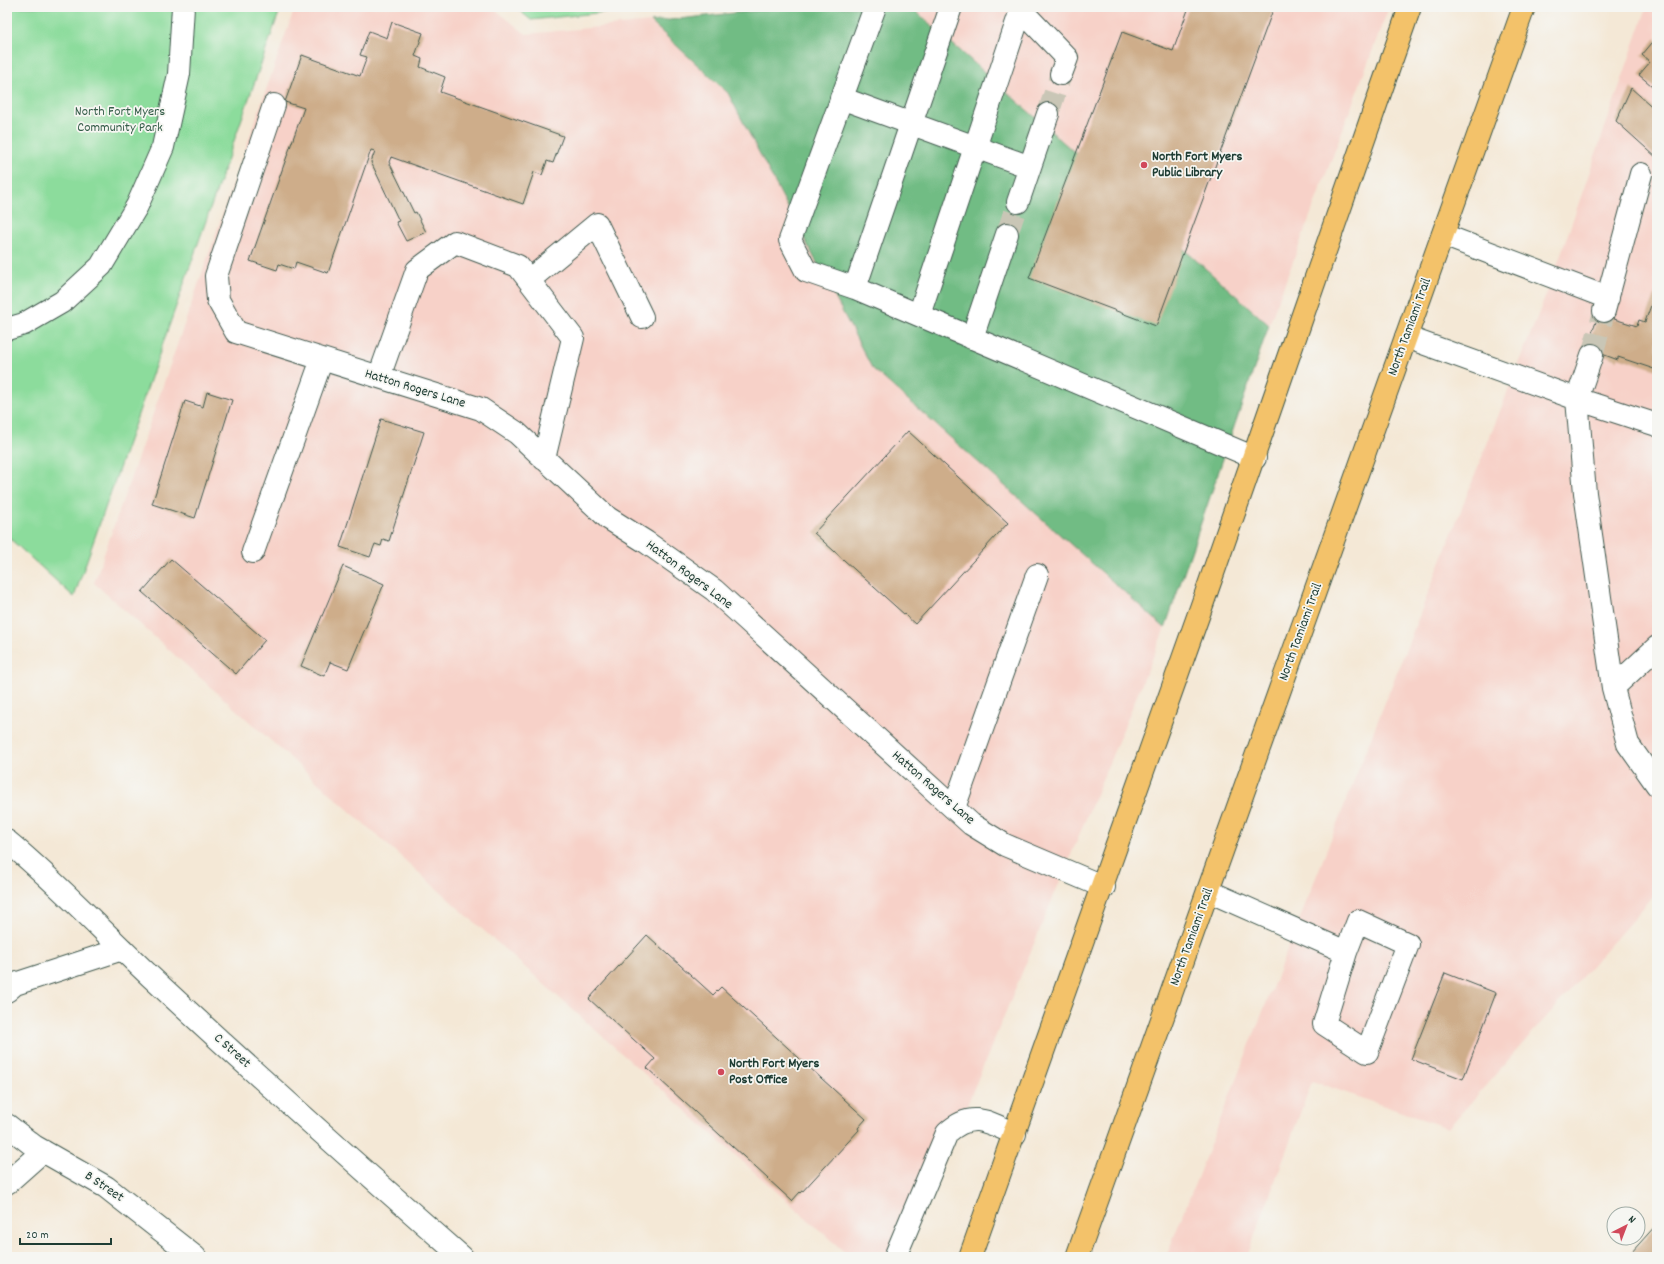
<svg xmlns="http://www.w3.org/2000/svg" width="1664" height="1264" viewBox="0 0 1664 1264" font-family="Dekko,sans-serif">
	<rect width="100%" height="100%" fill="#f6f6f2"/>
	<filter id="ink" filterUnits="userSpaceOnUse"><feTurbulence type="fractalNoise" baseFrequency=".025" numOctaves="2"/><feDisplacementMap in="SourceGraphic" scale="8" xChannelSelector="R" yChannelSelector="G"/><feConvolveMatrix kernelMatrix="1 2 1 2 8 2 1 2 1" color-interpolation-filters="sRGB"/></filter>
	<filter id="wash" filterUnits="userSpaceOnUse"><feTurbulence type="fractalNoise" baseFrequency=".012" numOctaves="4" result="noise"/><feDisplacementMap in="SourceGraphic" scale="16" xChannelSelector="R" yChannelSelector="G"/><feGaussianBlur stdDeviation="0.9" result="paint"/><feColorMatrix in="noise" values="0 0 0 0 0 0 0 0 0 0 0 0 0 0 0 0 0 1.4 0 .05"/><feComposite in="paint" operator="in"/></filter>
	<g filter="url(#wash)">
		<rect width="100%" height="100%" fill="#f4e8d6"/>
		<path fill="#f7d1c8" d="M295,7H492L526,34L651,22L728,93L872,368L1165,628L904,1257H850L94,583Z
			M911,7H1389L1269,325Z
			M1647,7H1657V892L1448,1128L1312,1081L1247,1257H1166L1553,277Z"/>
		<path fill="#8cdc9c" stroke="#568c68" d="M7,7H281L74,597L7,536Z
			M515,7H653L531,20Z"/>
		<path fill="#71bc84" stroke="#487c5c" d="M790,7H911L1269,325L1165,628L872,368L728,93L651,22Z"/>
		<g id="blocks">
			<path fill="#cead8a" d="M1189,7H1274L1156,326L1029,278L1122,32L1173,51Z
				M392,22L423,33L415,56L422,59L420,67L445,77L440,92L563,136L553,163L547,161L542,175L534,172L523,204L391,157L389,162L414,213L416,212L426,232L406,241L396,222L399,221L371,162L375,151L371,150L328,273L296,262L294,269L279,264L277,270L250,261L304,108L285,102L302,55L360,76L367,57L360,55L369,31L387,38Z
				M1657,37V90L1639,75L1650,62L1642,55Z
				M1631,88L1657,111V158L1616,121Z
				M1657,289V370L1618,357V360L1602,354L1585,352L1600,311L1615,316L1614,319L1637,326L1639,320L1645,322Z
				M207,392L232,400L195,518L152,504L185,401L203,407Z
				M381,419L424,432L389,541L383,539L381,546L375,544L370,557L340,547Z
				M908,431L1008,523L915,624L814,533Z
				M171,559L265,640L236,674L142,592Z
				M343,566L384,584L348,669L330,662L324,676L301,666Z
				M647,935L713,995L721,987L866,1119L858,1128L859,1130L801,1193L800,1192L792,1201L647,1068L655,1059L589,999Z
				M1445,973L1496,993L1463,1079L1411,1059Z
				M1657,1224V1257H1633L1630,1254Z"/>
		</g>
	</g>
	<g filter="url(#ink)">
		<use href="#blocks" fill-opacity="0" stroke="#3f574c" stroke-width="1"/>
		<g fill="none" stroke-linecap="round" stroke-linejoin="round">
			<path stroke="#c9c6b6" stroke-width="22" stroke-dasharray="22 11" stroke-linecap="butt" d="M1048,114L1061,74
				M1007,234L1018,202
				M1592,355L1604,312"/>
			<defs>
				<path id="minor" d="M875,7L790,240L806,271L855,288L1255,458
					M1021,10L1067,58L1061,74
					M841,98L1030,167
					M274,105L216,276L218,300L236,332L481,409L517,433L608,518L646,542L714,590L971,824L1005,845L1104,887
					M1018,202L1048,114
					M1443,235L1608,298
					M529,280L597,224L642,317
					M855,288L951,7
					M1604,311L1641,174
					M919,315L1022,7
					M7,329L24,324L62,302L101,266L137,206L163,147L179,74L183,7
					M1406,337L1577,399L1657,425
					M972,338L1007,234
					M1592,355L1577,399L1585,493L1613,688
					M379,377L417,270L455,242L518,266L573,338L544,459
					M253,552L322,359
					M1657,647L1613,688L1628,744L1657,785
					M954,808L1037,575
					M7,841C58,883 103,932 151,977C253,1072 357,1165 462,1257
					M1208,891L1346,952L1324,1024L1367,1052L1408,944L1358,921L1346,952
					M7,991L15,984L122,949
					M7,1125L34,1146L106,1187L195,1257
					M7,1183L43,1151
					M895,1257L947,1133C972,1110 988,1122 1015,1134"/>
				<path id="major" d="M970,1257C1120,841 1266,425 1410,7
					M1077,1257L1524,7"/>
			</defs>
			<use href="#minor" stroke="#3f574c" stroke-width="24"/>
			<use href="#major" stroke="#3f574c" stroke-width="24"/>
			<use href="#minor" stroke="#fff" stroke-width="22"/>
			<use href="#major" stroke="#f3c26a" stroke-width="22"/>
		</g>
	</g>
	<g fill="#d1495b" stroke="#f6f6f2" stroke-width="1.5">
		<circle cx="1144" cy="165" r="4"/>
		<circle cx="721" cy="1072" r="4"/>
	</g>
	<g text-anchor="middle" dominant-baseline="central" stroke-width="3.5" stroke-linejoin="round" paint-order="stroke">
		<g font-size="14" fill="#355d49" stroke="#f6f6f2">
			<text x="120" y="112">North Fort Myers<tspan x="120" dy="16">Community Park</tspan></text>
		</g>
		<g font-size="14" font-weight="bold" fill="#1f3d34" stroke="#f6f6f2" text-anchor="start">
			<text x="1152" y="157">North Fort Myers<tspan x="1152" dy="16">Public Library</tspan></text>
			<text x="729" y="1064">North Fort Myers<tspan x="729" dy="16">Post Office</tspan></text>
		</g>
		<g font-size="14" fill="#1f3d34" stroke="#f6f6f2">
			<text transform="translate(1410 327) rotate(-70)">North Tamiami Trail</text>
			<text transform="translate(415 389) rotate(17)">Hatton Rogers Lane</text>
			<text transform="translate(689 575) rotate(37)">Hatton Rogers Lane</text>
			<text transform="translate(1301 632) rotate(-70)">North Tamiami Trail</text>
			<text transform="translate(933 788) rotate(41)">Hatton Rogers Lane</text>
			<text transform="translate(1192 937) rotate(-70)">North Tamiami Trail</text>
			<text transform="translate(232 1051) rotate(42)">C Street</text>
			<text transform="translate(104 1187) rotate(34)">B Street</text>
		</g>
	</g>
	<rect width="1664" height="1264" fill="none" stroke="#f6f6f2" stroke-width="24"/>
	<g transform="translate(1626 1226) rotate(42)"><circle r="19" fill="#f6f6f2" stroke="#a0aca6"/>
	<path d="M0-3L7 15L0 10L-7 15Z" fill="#d1495b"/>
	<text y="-6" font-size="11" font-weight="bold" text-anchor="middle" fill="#1f3d34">N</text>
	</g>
	<path d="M20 1238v6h91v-6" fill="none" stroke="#1f3d34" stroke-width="2"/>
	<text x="26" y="1238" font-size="12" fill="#1f3d34" stroke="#f6f6f2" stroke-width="3" paint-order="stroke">20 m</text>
</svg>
